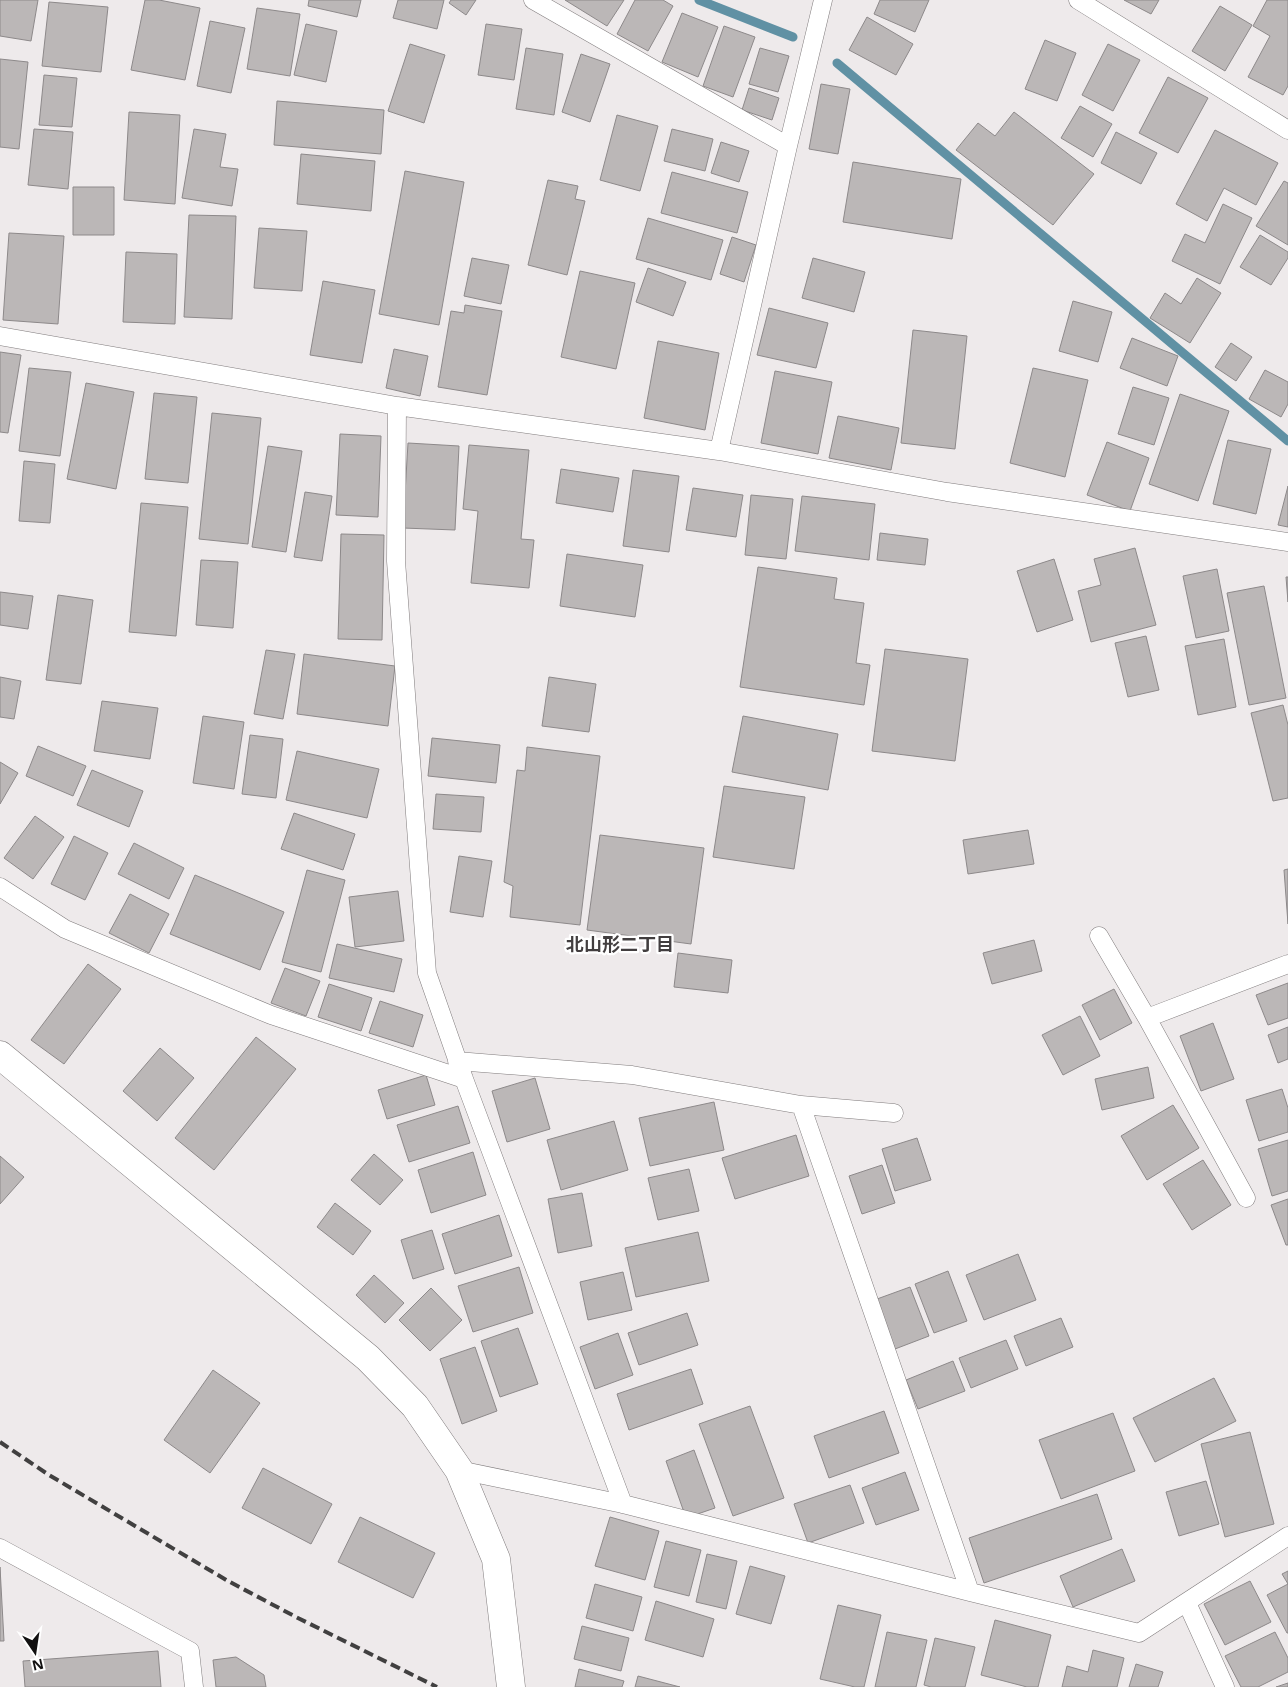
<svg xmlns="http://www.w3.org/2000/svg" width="1288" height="1687" viewBox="0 0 1288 1687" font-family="'Noto Sans','Noto Sans JP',sans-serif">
	<rect width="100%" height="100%" fill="#eeeaeb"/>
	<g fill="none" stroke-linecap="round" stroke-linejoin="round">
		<path stroke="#6091a4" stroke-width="9" d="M699,0L793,37
			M837,63L1288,441"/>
	</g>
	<path fill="#bbb7b7" stroke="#8d898a" d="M0,0H38L31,41L0,36Z
		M145,0H159L200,8L185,80L131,70Z
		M309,0H361L357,17L308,6Z
		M398,0H444L437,29L393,18Z
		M451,0H476L466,15L449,3Z
		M565,0H624L607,26Z
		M635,0H663L673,6L648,51L617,34Z
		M880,0H929L915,32L874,14Z
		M1124,0H1159L1151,14Z
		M1267,0H1288V86L1283,95L1248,77L1270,36L1253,26Z
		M49,2L108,7L101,72L42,66Z
		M1220,6L1252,25L1225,71L1192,51Z
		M257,8L300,14L290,76L247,69Z
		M682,13L718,27L698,77L662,62Z
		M867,17L913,44L896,75L849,50Z
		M210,21L245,28L231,93L197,86Z
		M306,24L337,31L326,82L294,75Z
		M486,24L522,29L514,80L478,75Z
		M724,26L755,37L733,97L703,86Z
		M1045,40L1076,53L1057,101L1025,89Z
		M410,44L445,55L424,123L388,111Z
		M1108,44L1140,60L1113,111L1082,95Z
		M526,48L563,54L554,115L516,109Z
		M760,48L789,56L778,92L749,84Z
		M581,54L610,64L590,122L562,112Z
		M0,59L28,62L19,149L0,147Z
		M44,75L77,78L72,127L39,125Z
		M1168,77L1208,98L1178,153L1139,133Z
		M821,84L850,89L838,154L809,149Z
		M749,88L779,98L772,120L742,110Z
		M277,101L384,110L381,154L274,145Z
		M1080,106L1112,124L1093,157L1061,138Z
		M129,112L180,115L175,204L124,200Z
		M1014,112L1094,174L1053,225L956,150L978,123L995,136Z
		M617,115L658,126L640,191L600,180Z
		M34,129L73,132L68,189L28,185Z
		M194,129L226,134L220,167L238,169L232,206L182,198Z
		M672,129L713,139L705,171L664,161Z
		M1215,130L1278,163L1256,205L1224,188L1207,221L1176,204Z
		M1116,132L1157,153L1141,184L1101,163Z
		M721,142L749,151L739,182L711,173Z
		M301,154L375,161L371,211L297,204Z
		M853,162L961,179L952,239L843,222Z
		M405,171L464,182L439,325L379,314Z
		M672,172L748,192L737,233L661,213Z
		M548,180L578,186L575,199L585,201L567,275L528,265Z
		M1284,181L1288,183V245L1256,226Z
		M73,187H114V235H73Z
		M1223,204L1252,218L1220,284L1172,261L1185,234L1205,243Z
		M189,215L236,216L232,319L184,317Z
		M648,218L723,240L711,280L636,259Z
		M259,228L307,231L302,291L254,288Z
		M9,233L64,236L58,324L3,320Z
		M1260,235L1288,252V258L1271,285L1240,267Z
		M732,237L756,245L744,282L720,274Z
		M126,252L177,254L175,324L123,322Z
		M472,258L509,265L501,304L464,296Z
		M813,258L865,272L854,312L802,298Z
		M648,268L686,282L673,316L636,302Z
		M580,271L635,283L616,369L561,357Z
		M1197,278L1221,293L1190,343L1150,318L1165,293L1181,304Z
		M323,281L375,290L362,363L310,355Z
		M1073,301L1112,312L1098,362L1059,351Z
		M465,305L502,311L487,395L438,387L451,311L464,313Z
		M769,308L828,323L816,368L757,355Z
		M913,330L967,336L955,449L901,443Z
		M1132,338L1178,356L1167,386L1120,368Z
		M658,341L719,353L705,430L644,418Z
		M1231,343L1252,357L1236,381L1215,367Z
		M394,349L428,356L420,396L386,388Z
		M0,352L21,355L8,433L0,432Z
		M29,368L71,372L60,456L19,451Z
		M1033,368L1088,380L1065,477L1010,463Z
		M1265,370L1288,382V404L1281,417L1249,399Z
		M775,371L832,382L818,454L761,443Z
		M86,383L134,392L116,489L67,479Z
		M1133,387L1169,398L1154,445L1118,434Z
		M154,393L197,397L188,483L145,479Z
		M1180,394L1229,411L1198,501L1149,484Z
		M212,413L261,418L248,544L199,539Z
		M838,416L899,428L891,470L829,458Z
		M340,434L381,436L378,517L336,515Z
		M1228,440L1271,449L1256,514L1213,504Z
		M1107,442L1149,458L1130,511L1087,495Z
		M408,443L459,446L455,530L403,528Z
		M469,445L529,450L521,539L534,540L529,588L471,583L478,511L463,509Z
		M268,446L302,451L286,552L252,547Z
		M24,461L55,464L50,523L19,521Z
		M561,469L619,478L613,512L556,503Z
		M633,470L679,476L669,552L623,546Z
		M1288,486V527L1278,525Z
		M693,488L743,495L736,537L686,530Z
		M305,492L332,496L322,561L294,557Z
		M751,495L793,499L786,559L745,555Z
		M802,496L875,504L869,560L795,551Z
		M141,503L188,507L176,636L129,632Z
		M880,533L928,539L925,565L877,560Z
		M341,534L384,535L382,640L338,639Z
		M1135,548L1156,625L1091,642L1078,591L1101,585L1094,559Z
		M567,554L643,565L635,617L560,606Z
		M1054,559L1073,620L1037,632L1017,571Z
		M201,560L238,562L233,628L196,625Z
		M758,567L837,578L834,599L864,603L856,663L870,665L864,705L740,687Z
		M1217,569L1229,631L1196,638L1183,576Z
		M1286,577H1288V602Z
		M1264,586L1286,698L1249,705L1227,593Z
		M0,592L33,596L28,629L0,625Z
		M58,595L93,600L81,684L46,680Z
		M1146,636L1159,690L1128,697L1115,643Z
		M1224,639L1236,707L1198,715L1185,646Z
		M885,649L968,659L955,761L872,751Z
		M266,650L295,654L283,719L254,714Z
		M304,654L395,666L388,726L297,714Z
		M0,677L21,681L14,719L0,717Z
		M549,677L596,684L589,732L542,726Z
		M102,701L158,708L150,759L94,751Z
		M1283,705L1288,725V798L1273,801L1251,713Z
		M203,716L244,722L234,789L193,783Z
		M743,716L838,734L828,790L732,772Z
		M250,735L283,739L276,798L242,794Z
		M432,738L500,745L496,783L428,776Z
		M38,746L86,766L73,796L26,776Z
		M527,747L600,756L580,925L510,917L513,886L504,882L517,770L525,771Z
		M297,751L379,769L367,818L286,800Z
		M0,762L18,773L0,804Z
		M92,770L143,791L129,827L77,805Z
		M724,786L805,797L794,869L713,857Z
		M436,794L484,797L481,832L433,829Z
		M294,813L355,834L343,870L281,849Z
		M35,816L64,837L33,879L4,858Z
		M1028,830L1034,864L968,874L963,840Z
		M600,835L704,848L691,944L587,930Z
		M74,836L108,853L85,900L51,884Z
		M134,843L184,868L169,899L118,874Z
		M459,856L492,861L483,917L450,912Z
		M1288,869V924L1284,870Z
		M307,870L345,880L321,972L282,962Z
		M195,875L284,912L260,970L170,934Z
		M398,891L404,941L355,947L349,897Z
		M130,894L169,914L149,953L109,933Z
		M1034,940L1042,971L992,984L983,953Z
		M337,944L402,959L394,992L329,978Z
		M678,953L732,960L728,993L674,987Z
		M88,964L121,989L64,1064L31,1040Z
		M285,968L320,981L306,1016L271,1003Z
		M1288,983V1018L1268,1025L1256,995Z
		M329,984L372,998L361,1031L318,1017Z
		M1114,989L1132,1023L1100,1040L1082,1005Z
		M380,1001L423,1015L413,1047L369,1033Z
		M1080,1016L1100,1056L1063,1075L1042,1035Z
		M1213,1023L1234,1079L1201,1091L1180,1036Z
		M1288,1027V1059L1278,1063L1268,1035Z
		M256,1037L296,1069L214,1170L175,1138Z
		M160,1048L194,1078L157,1121L123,1091Z
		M1148,1067L1154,1098L1102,1110L1095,1079Z
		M426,1075L435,1105L387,1119L378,1090Z
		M535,1078L550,1129L507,1142L492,1091Z
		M1282,1089L1288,1108V1132L1259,1141L1246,1100Z
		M714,1102L724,1150L650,1166L639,1118Z
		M1173,1105L1199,1148L1147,1180L1121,1136Z
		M458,1106L470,1143L409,1162L397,1125Z
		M614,1121L628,1170L561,1190L547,1140Z
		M796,1135L809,1176L735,1199L722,1158Z
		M917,1138L931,1180L895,1191L882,1149Z
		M1288,1140V1191L1272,1196L1258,1149Z
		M473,1152L486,1195L431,1213L418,1170Z
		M374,1154L403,1180L380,1205L351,1180Z
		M0,1156L24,1177L0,1204Z
		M1203,1160L1231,1205L1192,1230L1163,1184Z
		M882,1165L895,1203L862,1214L849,1176Z
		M689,1169L699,1211L658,1220L648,1178Z
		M582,1193L592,1246L558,1253L548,1199Z
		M1288,1199V1245H1286L1271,1205Z
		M335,1203L371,1231L353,1255L317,1227Z
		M499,1215L512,1256L455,1274L442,1234Z
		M432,1230L444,1269L413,1279L401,1240Z
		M698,1232L709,1281L636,1297L625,1248Z
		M1018,1254L1036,1300L984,1320L966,1275Z
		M519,1267L533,1313L473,1332L458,1286Z
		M948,1271L967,1321L934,1333L915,1284Z
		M623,1272L632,1310L588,1320L580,1282Z
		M374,1275L404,1303L385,1323L356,1295Z
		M910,1287L929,1336L895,1349L877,1299Z
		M431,1288L462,1320L430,1351L399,1320Z
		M687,1313L698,1345L639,1365L628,1333Z
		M1061,1318L1073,1347L1026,1366L1014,1336Z
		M518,1328L538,1384L500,1397L481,1341Z
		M618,1333L633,1375L595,1389L580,1347Z
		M1006,1340L1018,1369L971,1388L959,1358Z
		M475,1347L497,1411L462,1424L440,1359Z
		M953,1361L965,1391L918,1409L906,1380Z
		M691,1369L703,1404L629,1430L617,1394Z
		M213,1370L260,1403L210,1473L164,1440Z
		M1214,1378L1236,1421L1155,1462L1133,1418Z
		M750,1406L784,1498L733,1516L699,1424Z
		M884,1411L899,1453L829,1478L814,1436Z
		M1113,1413L1135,1471L1061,1499L1039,1440Z
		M1250,1432L1274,1524L1225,1537L1201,1444Z
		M694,1450L715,1508L686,1518L666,1461Z
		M263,1468L332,1504L311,1544L242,1508Z
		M905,1472L919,1510L876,1525L862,1488Z
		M1206,1481L1219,1524L1179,1536L1166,1492Z
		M850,1485L864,1523L808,1543L794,1504Z
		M1097,1494L1112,1539L984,1583L969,1538Z
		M360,1517L435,1553L413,1598L338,1562Z
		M610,1517L659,1531L645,1580L595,1566Z
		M666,1541L701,1550L689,1596L654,1587Z
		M1122,1549L1135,1581L1073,1607L1060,1576Z
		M707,1554L737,1561L726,1609L696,1602Z
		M750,1566L785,1576L771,1624L736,1614Z
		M0,1567L4,1641H0Z
		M1288,1571V1633H1287L1267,1595L1288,1584L1282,1574Z
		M1250,1581L1271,1622L1225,1645L1204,1604Z
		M595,1584L642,1597L633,1631L586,1618Z
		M656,1601L714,1619L703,1657L645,1640Z
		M838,1605L881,1615L864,1687H855L820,1679Z
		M995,1620L1051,1635L1038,1687H1027L981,1675Z
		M582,1626L629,1638L621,1671L574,1659Z
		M887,1632L927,1640L916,1687H875Z
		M1275,1632L1288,1658V1672L1258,1687H1241L1225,1656Z
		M935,1638L975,1647L965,1687H931L924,1685Z
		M1093,1650L1124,1658L1117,1687H1062L1067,1666L1088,1672Z
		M158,1651L161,1687H25L23,1661Z
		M236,1657L264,1675L266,1687H216L213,1660Z
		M1136,1664L1163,1672L1158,1687H1129Z
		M579,1669L624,1681L622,1687H575Z
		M638,1676L680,1687H635Z
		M1288,1683V1687H1276Z"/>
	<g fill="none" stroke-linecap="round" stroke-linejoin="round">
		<defs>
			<path id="lane" d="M533,0L788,146
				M1078,0L1288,130
				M0,336L397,406L719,451L947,492L1288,542
				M397,406L396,561L427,973L464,1079L623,1504
				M719,451L788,146L823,0
				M0,887L65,929L271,1015L464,1079
				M1099,936L1147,1018L1246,1198
				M1147,1018L1288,964
				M457,1061L632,1075L801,1105L894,1113
				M801,1105L970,1592
				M459,1470L623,1504L970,1592L1139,1633L1288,1536
				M0,1548L190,1651L194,1687
				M1187,1603L1225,1687"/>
			<path id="secondary" d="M0,1055L368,1358L415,1406L459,1470L496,1559L511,1687"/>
		</defs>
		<use href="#lane" stroke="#807c7d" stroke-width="19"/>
		<use href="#secondary" stroke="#807c7d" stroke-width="29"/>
		<use href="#lane" stroke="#fff" stroke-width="18"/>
		<use href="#secondary" stroke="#fff" stroke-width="28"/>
		<path stroke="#414040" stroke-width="4" stroke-dasharray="10 5" stroke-linecap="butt" d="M0,1442L49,1475L228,1581L296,1617L437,1687"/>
	</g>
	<g text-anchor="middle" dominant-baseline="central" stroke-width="4.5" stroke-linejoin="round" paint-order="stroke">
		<g font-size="18" font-weight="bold" fill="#423e3f" stroke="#fff">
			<text x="620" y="944">北山形二丁目</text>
		</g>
	</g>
	<g transform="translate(35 1652) rotate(167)" stroke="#ffffff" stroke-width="4" paint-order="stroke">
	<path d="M0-4L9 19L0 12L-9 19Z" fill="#121111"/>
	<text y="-8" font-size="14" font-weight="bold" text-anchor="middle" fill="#121111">N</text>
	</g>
</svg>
